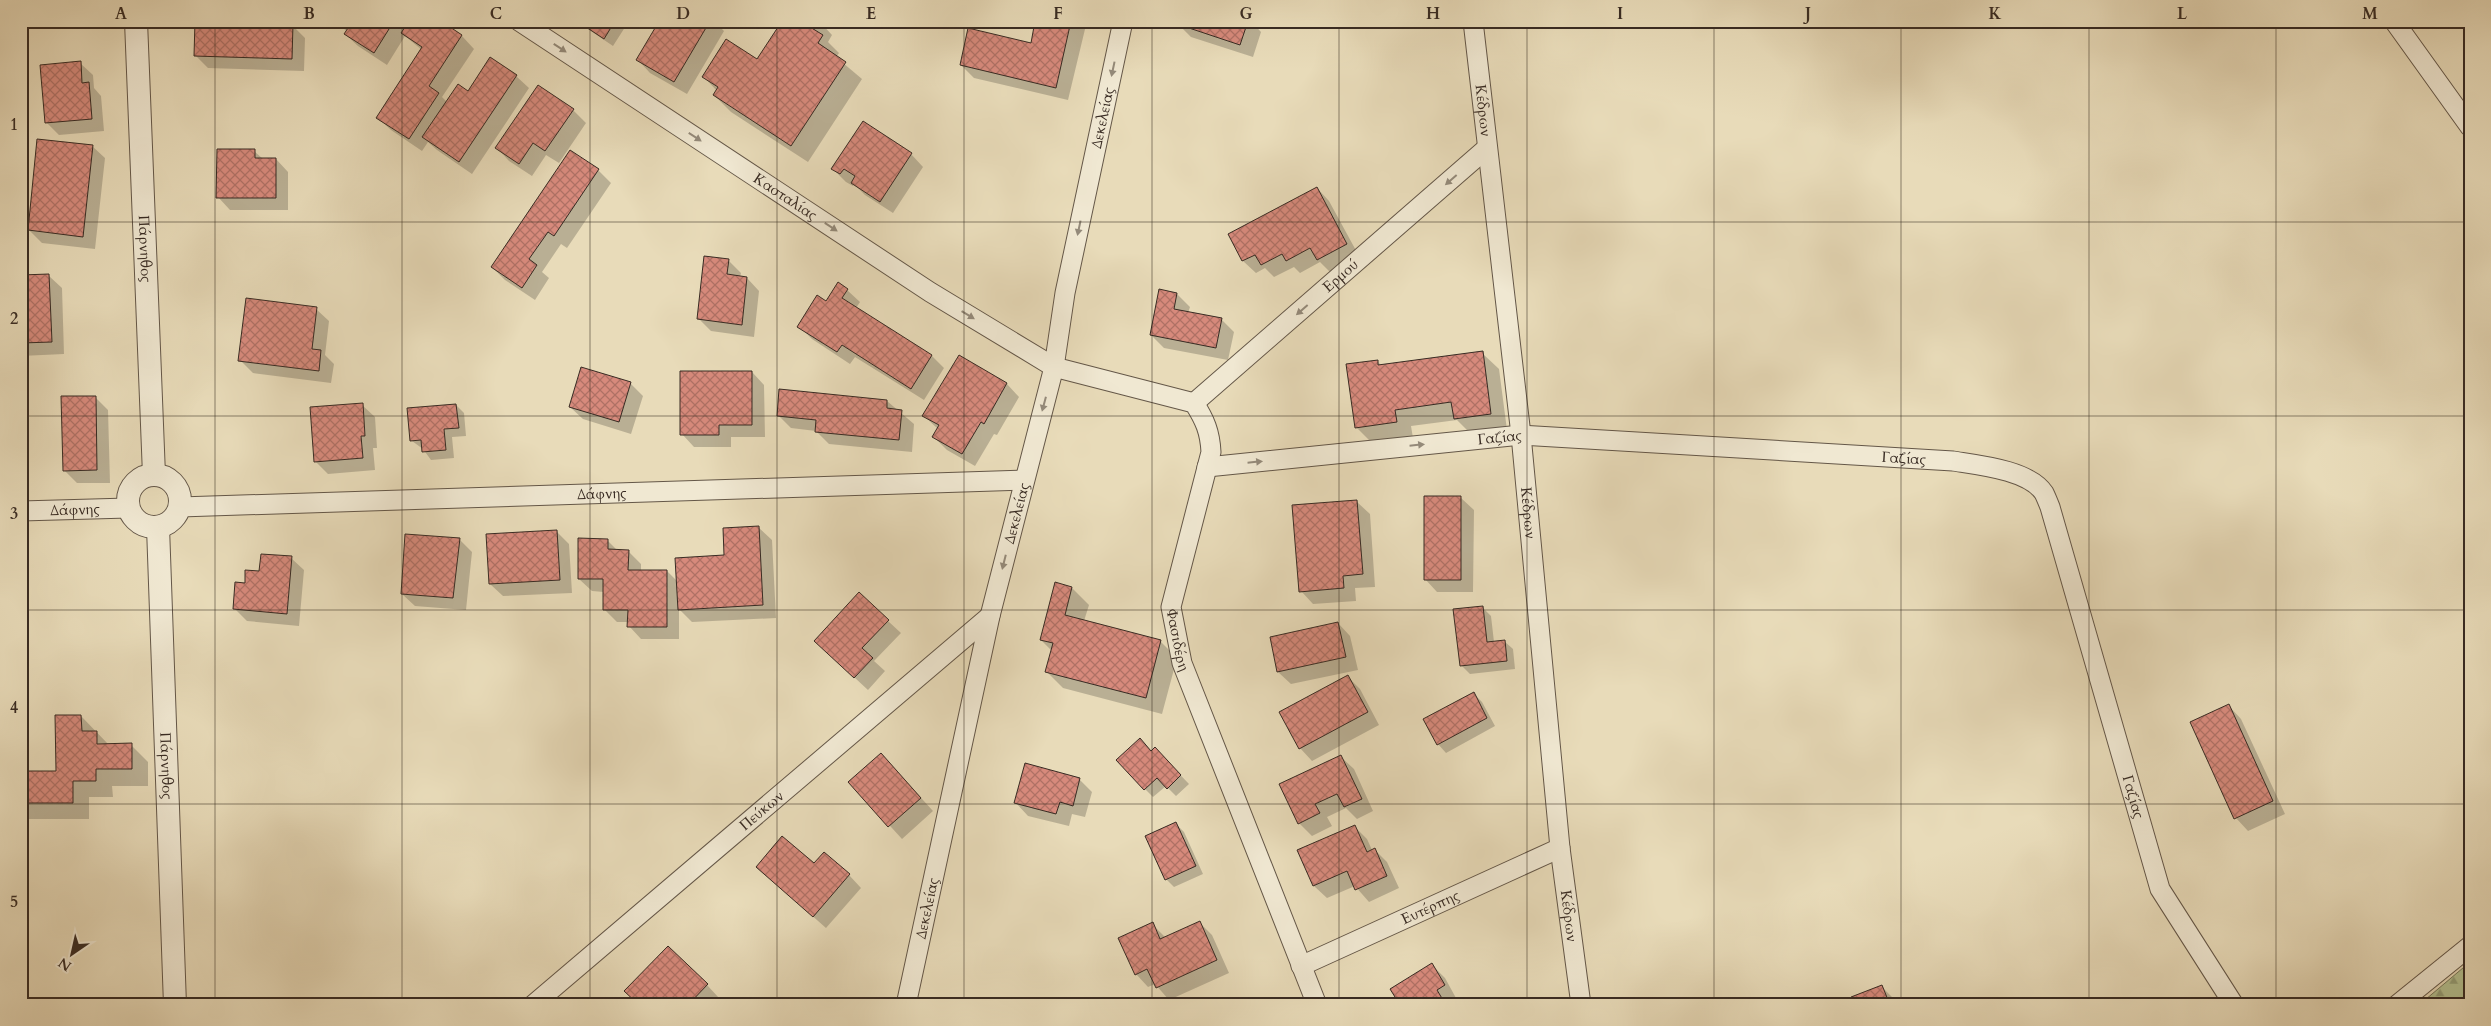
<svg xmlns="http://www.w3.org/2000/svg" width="2491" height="1026" viewBox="0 0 2491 1026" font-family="Cardo,serif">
	<defs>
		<pattern id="forest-firs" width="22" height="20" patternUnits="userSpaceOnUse" patternTransform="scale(1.25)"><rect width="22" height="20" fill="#b4c191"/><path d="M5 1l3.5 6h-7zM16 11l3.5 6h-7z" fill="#939d76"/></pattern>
		<pattern id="building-cross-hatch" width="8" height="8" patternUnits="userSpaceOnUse" patternTransform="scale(1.25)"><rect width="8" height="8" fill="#d78a7c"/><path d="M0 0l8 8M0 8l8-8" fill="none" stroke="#af7165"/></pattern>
	</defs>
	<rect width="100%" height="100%" fill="#e8dbb9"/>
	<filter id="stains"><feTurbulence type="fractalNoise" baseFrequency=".004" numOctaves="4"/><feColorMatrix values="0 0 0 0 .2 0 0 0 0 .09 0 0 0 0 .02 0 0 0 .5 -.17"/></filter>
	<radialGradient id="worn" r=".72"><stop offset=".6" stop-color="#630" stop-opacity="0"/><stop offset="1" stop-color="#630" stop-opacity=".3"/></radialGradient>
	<path fill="url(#forest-firs)" stroke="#76765a" d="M2470,962V1005H2419Z"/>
	<path fill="#0003" d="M333,21H439L462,36L474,49L442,97L447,102L468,92L516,76L529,88L472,174L437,150L428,142L422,151L391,130L378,118L422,50L405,36L387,65L358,46L345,34L347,31Z
		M576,21H629L613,46Z
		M689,21H714L724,31L687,94L650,73L638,60L666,29Z
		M784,21H819L832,35L828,42L839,53L836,57L862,79L808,162L731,112L714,95L717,91L704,77L758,61Z
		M1037,21H1082L1086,25L1068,100L974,78L961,65L1031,44Z
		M1179,21H1251L1261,32L1253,57L1191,37L1178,24Z
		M292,25L305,38L304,71L208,68L195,55Z
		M80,63L93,75L94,88L101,96L104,131L59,135L46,122Z
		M539,87L573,110L586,123L559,163L546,155L532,176L509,161L497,148Z
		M92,146L105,158L95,249L42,243L29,230Z
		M254,151L263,159H276L288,172V210H230L218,197Z
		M911,154L923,167L893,213L865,195L854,184L853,186L846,182L833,169Z
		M598,170L611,183L567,248L561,244L542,272L549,278L535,300L505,280L492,267Z
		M1317,188L1329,201L1359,256L1330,272L1320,262L1300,273L1294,267L1274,277L1265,268L1256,273L1243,261L1229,235Z
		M728,260L741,273L740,277L747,278L759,291L754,337L711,331L699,319Z
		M21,276H49L62,288L64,354L21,356Z
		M847,290L860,302L856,308L932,356L944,368L924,400L855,357L850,364L812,339L799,326L826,303Z
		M1160,291L1177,294L1190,307L1188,313L1221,319L1234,332L1228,360L1164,348L1151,335Z
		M316,309L329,321L325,355L334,364L331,383L253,373L240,360Z
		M1482,353L1499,369L1507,430L1472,435L1457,420L1411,426L1413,438L1373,444L1356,427L1377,361L1382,366Z
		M960,357L1007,384L1019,397L997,435L994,434L975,466L947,450L934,437L938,429L924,416Z
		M752,372L764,385L765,437H731V447H694L682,434Z
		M630,383L643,396L631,434L583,419L570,407Z
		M95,397L108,410L110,483H77L64,470Z
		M887,401L914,424L912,452L829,444L816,431L791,428L778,415Z
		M362,405L375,417L377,448H373L375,470L328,474L315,461Z
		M456,405L464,413L466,436L452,437L454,458L431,460L423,449L412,441Z
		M1461,498L1474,510L1473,592H1437L1425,579Z
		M1357,502L1370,514L1375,587L1355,588L1356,601L1313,604L1301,591Z
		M759,528L772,540L776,618L692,622L679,609V639H641L629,626V622H617L604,609V592L592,591L579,579L607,540L618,551H628L641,564V571H667L678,582L725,557Z
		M556,531L569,544L572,593L503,596L490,584Z
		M459,539L472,552L466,610L415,606L402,594Z
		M291,558L304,570L299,626L247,621L234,608L246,584L260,573Z
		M1072,588L1089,605L1084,621L1160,641L1177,658L1162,714L1063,688L1047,672L1052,651L1041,640Z
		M1482,607L1491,616L1494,642L1504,641L1513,649L1515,669L1470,674L1461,665Z
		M888,621L901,633L874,661L885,671L868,690L828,653Z
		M1338,623L1350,636L1358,670L1291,684L1278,672L1271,637Z
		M1348,677L1360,689L1379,725L1312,761L1300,748Z
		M1474,694L1482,702L1495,726L1446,753L1438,744Z
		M2229,706L2241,719L2285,814L2248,831L2236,818Z
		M81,716L109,745H131L148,762V786H112L113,797H89V819H21V773H57Z
		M1152,752L1163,757L1189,784L1176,796L1166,786L1153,797L1145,789Z
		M1341,757L1354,769L1373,811L1357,819L1346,808L1327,817L1332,826L1312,836L1299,823Z
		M893,767L933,811L902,839L850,782Z
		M1079,779L1092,792L1085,817L1072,814L1069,826L1028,816L1016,803Z
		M1176,824L1184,832L1203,874L1174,887L1166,879Z
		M1354,826L1367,839L1372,850L1374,849L1387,862L1399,888L1369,902L1355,886L1327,898L1314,886L1299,851Z
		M814,865L849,875L861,888L826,928L757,867Z
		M1200,923L1212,935L1229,973L1169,1000L1155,984L1148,987L1136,974L1152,924L1166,938Z
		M1432,965L1445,978L1456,998L1448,1003L1450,1005H1401Z
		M707,985L719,998L713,1005H640Z
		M1882,987L1894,999L1897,1005H1856Z"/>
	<path fill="url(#building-cross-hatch)" stroke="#382b23" d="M195,21L293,24L292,59L194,56Z
		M338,21H394L374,53L344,34L348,28Z
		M409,21H441L462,35L429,86L439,93L409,139L376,118L422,47L401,33Z
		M577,21H615L604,39Z
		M669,21H710L674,82L636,60L658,23L665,27Z
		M782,21H814L810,27L823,35L818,43L846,62L791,146L713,95L718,87L702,77L726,39L757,59Z
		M1035,21H1071L1056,88L960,65L968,28L1031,43Z
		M1178,21H1248L1240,45L1177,24Z
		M490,57L517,75L459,162L422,137L458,84L468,91Z
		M81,61L82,83L89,82L92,119L45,123L40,65Z
		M538,85L574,109L545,151L533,143L519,164L495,148Z
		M863,121L912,153L880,202L851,183L855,176L844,169L840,174L831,169Z
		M37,139L93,145L83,237L28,230Z
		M217,149H255V158H276V198H216Z
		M570,150L599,169L554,236L548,232L529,259L537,265L522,288L491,267Z
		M1317,187L1347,244L1317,260L1310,248L1286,261L1282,254L1261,265L1255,255L1242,261L1228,234Z
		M704,256L729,259L727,274L747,277L742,325L697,319Z
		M49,274L52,342L21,343V275Z
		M838,282L848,289L842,298L932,355L911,389L842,345L837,352L797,327L817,295L826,301Z
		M1159,289L1177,293L1174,309L1222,318L1216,348L1150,335Z
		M246,298L317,307L312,349L321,350L319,371L238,361Z
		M1483,351L1491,414L1454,419L1451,402L1395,410L1397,422L1355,428L1346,364L1378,360V365Z
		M959,355L1007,383L984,424L981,422L962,454L932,437L939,425L922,416Z
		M581,367L631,382L619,422L569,407Z
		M680,371H752V425H719V435H680Z
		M779,389L887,400V408L902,410L899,440L815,432L816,420L777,416Z
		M61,396H96L97,470L63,471Z
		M363,403L365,436H361L363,458L314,462L310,407Z
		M456,404L459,428L444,429L446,450L422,452L421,440L410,441L407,408Z
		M1424,496H1461V580H1424Z
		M1357,500L1363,574L1343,576L1344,588L1299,592L1292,505Z
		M759,526L763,605L678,610L675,558L724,555L723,528Z
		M557,530L560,580L489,584L486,534Z
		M405,534L460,538L453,598L401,594Z
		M578,538L608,539V549L629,550L628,570H667V627H627L628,610H603V579H578Z
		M261,554L292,556L287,614L233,609L235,582L245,583V570L259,571Z
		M1055,582L1072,587L1065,615L1161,640L1146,698L1045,672L1053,643L1040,640Z
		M859,592L889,620L862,648L873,658L854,678L814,641Z
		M1483,606L1487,642L1505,640L1507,661L1460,666L1453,609Z
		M1338,622L1346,657L1277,672L1270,637Z
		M1348,675L1368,712L1299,749L1279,712Z
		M1474,692L1487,718L1437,745L1423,719Z
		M2229,704L2273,801L2234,819L2190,722Z
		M55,715H81L82,731H97V744L132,743V769H96V781H73V803H21V771H56Z
		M1140,738L1151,751L1155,747L1181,775L1167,789L1157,778L1144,790L1116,760Z
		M881,753L921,798L888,827L848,782Z
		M1341,755L1362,799L1344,807L1337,794L1315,804L1320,813L1298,824L1279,784Z
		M1025,763L1080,778L1073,806L1060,802L1056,814L1014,803Z
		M1176,822L1196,866L1165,880L1145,836Z
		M1355,825L1367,852L1375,848L1387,876L1355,890L1347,871L1313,886L1297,850Z
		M782,836L814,863L824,852L850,874L813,917L756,867Z
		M1200,921L1217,960L1156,988L1147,969L1135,975L1118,938L1153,922L1160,939Z
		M668,946L708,984L688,1005H639L624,991Z
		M1432,963L1445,985L1437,990L1446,1005H1400L1390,989Z
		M1882,985L1890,1005H1854L1851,997Z"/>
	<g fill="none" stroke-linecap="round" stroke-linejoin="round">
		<defs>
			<g id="minor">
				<path id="s1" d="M519,21L930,292L1054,367L1194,403C1205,420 1210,432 1211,452L1171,607L1182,663L1317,1005"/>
				<path id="s2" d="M1473,21L1521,435L1560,848L1581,1005"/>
				<path d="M2394,21L2470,127"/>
				<path id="s3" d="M1194,403L1487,148"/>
				<path id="s4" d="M1207,467L1521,435L1953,461C1978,465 2029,470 2044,493C2046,497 2048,502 2050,507L2160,889L2234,1005"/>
				<path id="s5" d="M180,507L1024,480"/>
				<path id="s6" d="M21,511L128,508"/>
				<path id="s7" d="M1301,966L1560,848"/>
				<path id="s8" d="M533,1005L990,616"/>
				<path id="s9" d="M906,1005L990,616L1054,367L1065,293L1123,21"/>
				<path d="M2397,1005L2470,946"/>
			</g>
			<g id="tertiary">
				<path id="s10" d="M136,21L154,475"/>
				<circle cx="154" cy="501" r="26"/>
				<path id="s11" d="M158,527L175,1005"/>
			</g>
		</defs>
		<use href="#minor" stroke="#645748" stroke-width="21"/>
		<use href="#tertiary" stroke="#645748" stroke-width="24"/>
		<use href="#minor" stroke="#f0e8d2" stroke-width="19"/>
		<use href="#tertiary" stroke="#f0e8d2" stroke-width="22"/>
	</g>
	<defs><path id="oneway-solid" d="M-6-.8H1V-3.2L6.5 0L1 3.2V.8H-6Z" transform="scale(1.25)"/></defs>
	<g fill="#948a7a">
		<use href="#oneway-solid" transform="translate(560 48) rotate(33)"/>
		<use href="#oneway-solid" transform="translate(1113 69) rotate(102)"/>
		<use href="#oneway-solid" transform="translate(695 137) rotate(33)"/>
		<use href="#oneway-solid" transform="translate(1451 180) rotate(139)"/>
		<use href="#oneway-solid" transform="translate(831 227) rotate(33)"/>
		<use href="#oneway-solid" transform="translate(1079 228) rotate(102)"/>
		<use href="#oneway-solid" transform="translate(1302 310) rotate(139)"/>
		<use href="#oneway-solid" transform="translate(968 315) rotate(31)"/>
		<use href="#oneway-solid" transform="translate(1044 404) rotate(105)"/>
		<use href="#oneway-solid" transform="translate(1417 445) rotate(-6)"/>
		<use href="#oneway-solid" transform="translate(1255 462) rotate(-6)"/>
		<use href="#oneway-solid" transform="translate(1004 562) rotate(104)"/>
	</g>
	<path fill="none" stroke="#382b23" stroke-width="1" stroke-opacity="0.55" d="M215,21V1005M402,21V1005M590,21V1005M777,21V1005M964,21V1005M1152,21V1005M1339,21V1005M1527,21V1005M1714,21V1005M1901,21V1005M2089,21V1005M2276,21V1005M21,222H2470M21,416H2470M21,610H2470M21,804H2470"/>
	<g text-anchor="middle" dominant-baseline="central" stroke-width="5" stroke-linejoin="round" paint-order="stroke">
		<g font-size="15" fill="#382b23" stroke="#f0e8d2">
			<text stroke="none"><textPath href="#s2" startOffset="90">Κέδρων</textPath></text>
			<text stroke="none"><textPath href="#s9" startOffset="909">Δεκελείας</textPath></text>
			<text stroke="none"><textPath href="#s1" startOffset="319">Κασταλίας</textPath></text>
			<text stroke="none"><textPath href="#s10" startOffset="228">Πάρνηθος</textPath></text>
			<text stroke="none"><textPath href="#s3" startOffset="194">Ερμού</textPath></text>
			<text stroke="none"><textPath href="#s4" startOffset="294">Γαζίας</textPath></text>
			<text stroke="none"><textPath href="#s4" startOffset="699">Γαζίας</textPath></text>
			<text stroke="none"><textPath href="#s5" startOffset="422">Δάφνης</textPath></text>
			<text stroke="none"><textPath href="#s6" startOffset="54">Δάφνης</textPath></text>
			<text stroke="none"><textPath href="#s9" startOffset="504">Δεκελείας</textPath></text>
			<text stroke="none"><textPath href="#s2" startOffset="495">Κέδρων</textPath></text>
			<text stroke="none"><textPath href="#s1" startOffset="1028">Φασιδέρη</textPath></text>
			<text stroke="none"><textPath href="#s11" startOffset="239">Πάρνηθος</textPath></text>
			<text stroke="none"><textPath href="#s4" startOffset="1164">Γαζίας</textPath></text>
			<text stroke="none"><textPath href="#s8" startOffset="300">Πεύκων</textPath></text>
			<text stroke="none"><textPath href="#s7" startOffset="142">Ευτέρπης</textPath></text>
			<text stroke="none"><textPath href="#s9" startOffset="99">Δεκελείας</textPath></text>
			<text stroke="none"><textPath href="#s2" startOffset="900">Κέδρων</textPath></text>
		</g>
	</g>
	<rect width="2491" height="1026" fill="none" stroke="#e8dbb9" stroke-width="55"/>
	<g transform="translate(72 954) rotate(214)" stroke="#f0e8d2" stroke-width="4" paint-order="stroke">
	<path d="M0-4L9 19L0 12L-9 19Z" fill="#382b23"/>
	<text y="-8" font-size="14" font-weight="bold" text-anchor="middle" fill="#382b23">N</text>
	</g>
	<rect x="28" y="28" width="2436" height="970" fill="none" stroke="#382b23" stroke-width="2"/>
	<g font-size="16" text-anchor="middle" font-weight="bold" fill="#382b23">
		<text x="121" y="19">A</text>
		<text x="309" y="19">B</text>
		<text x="496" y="19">C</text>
		<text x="683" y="19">D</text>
		<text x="871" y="19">E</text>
		<text x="1058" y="19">F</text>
		<text x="1246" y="19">G</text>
		<text x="1433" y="19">H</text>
		<text x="1620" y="19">I</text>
		<text x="1808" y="19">J</text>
		<text x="1995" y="19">K</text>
		<text x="2182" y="19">L</text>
		<text x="2370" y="19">M</text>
		<text x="14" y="130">1</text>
		<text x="14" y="324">2</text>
		<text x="14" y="519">3</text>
		<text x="14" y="713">4</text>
		<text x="14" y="907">5</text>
	</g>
	<rect width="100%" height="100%" filter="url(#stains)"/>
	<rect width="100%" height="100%" fill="url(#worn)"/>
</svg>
